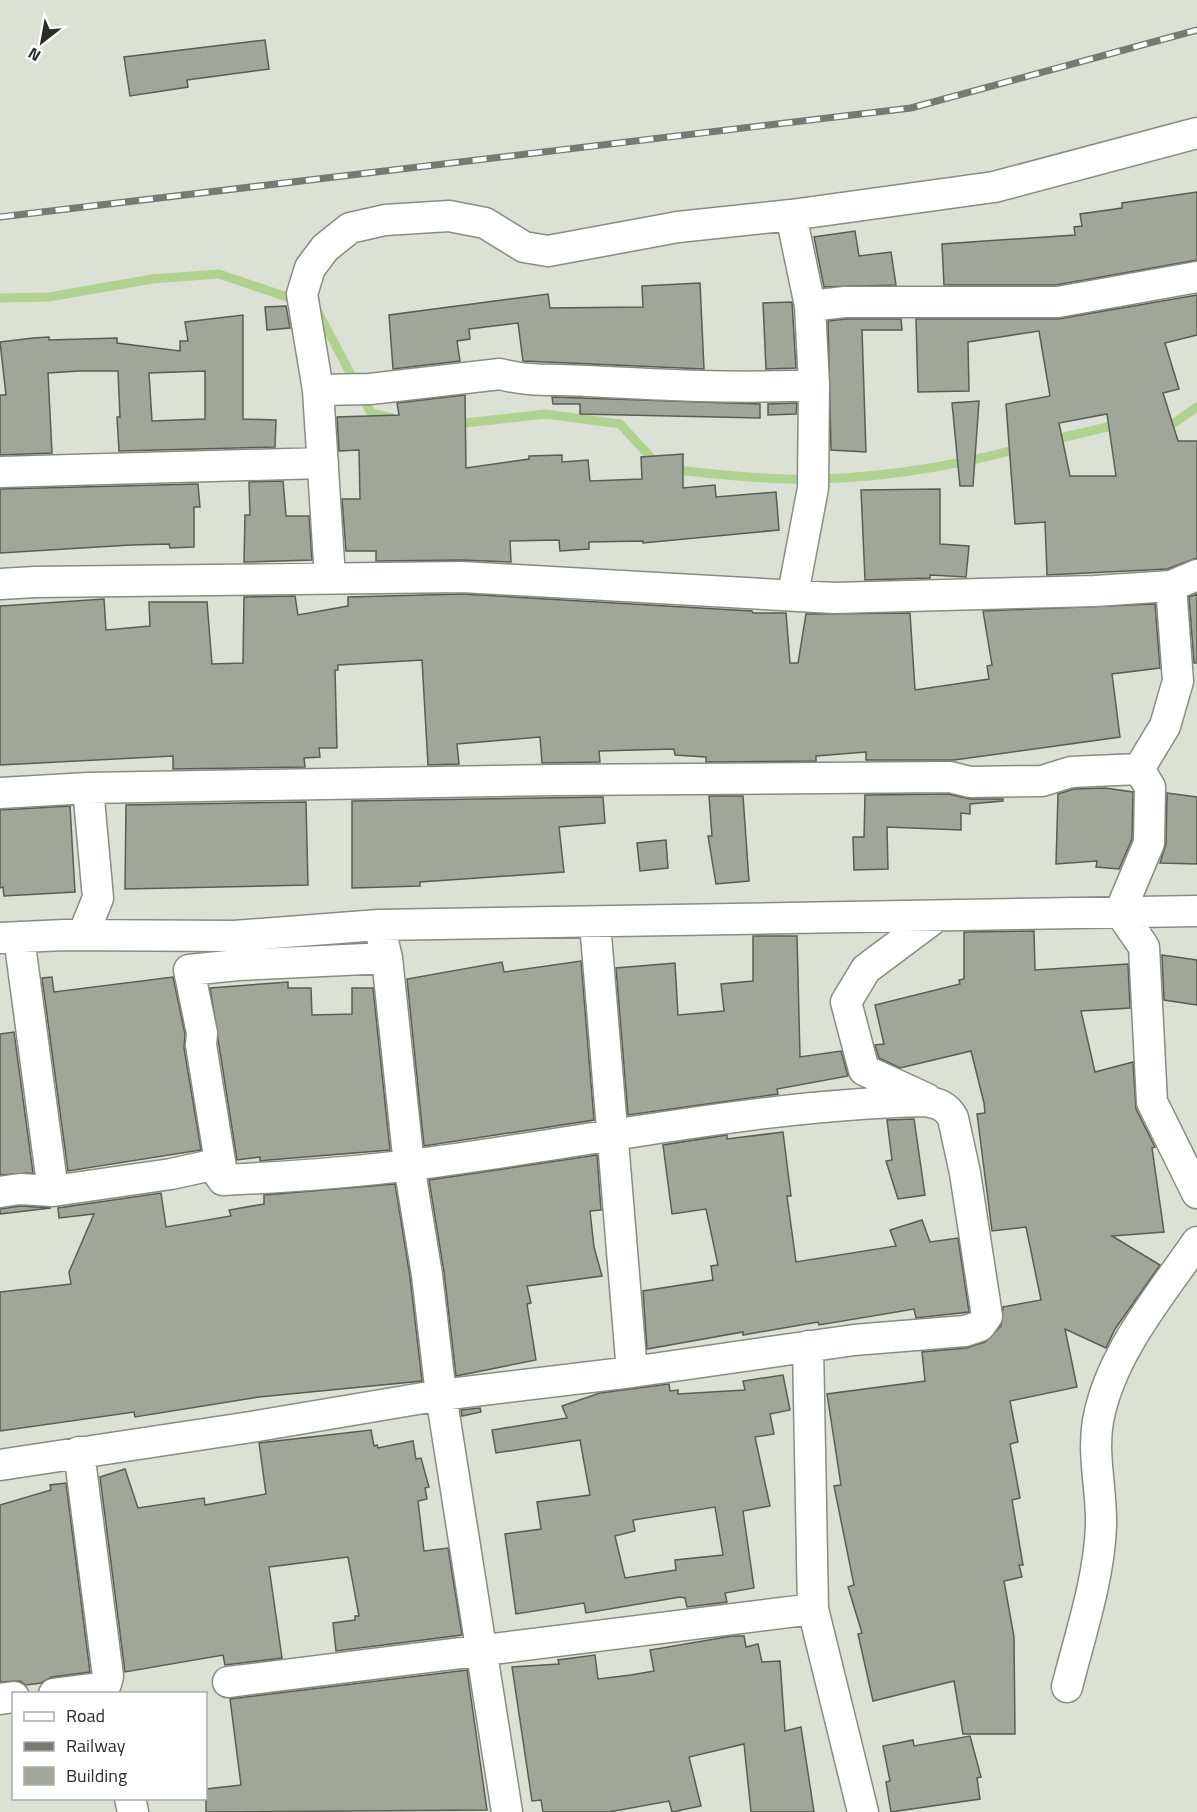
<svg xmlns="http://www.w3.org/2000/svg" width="1197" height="1812" viewBox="0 0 1197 1812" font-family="'Titillium Web',sans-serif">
	<rect width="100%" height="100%" fill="#dbe1d5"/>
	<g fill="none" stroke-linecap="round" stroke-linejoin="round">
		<path stroke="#b1d191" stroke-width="9" d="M0,298L49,297L152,279L219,274L299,301
			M315,306L371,413L392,418
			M456,424L546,414L620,424L657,464
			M1163,425L1174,423L1197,407
			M1052,440L1120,424
			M672,470C710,473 748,478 786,479C862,481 948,468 1021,448"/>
	</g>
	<path fill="#a0a69a" stroke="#585e53" stroke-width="1.5" fill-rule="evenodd" d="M265,40L269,69L187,80L188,87L130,96L124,57Z
		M1197,192V260L1056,285H944L942,244L1075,235L1074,227L1082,226L1080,214L1122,208V203Z
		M855,231L859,256L891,252L896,285L824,287L814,237Z
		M700,283L704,369L523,361L518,323L469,329L470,339L457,341L460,361L393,369L389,315L548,294L550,308L643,307L642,286Z
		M1197,295V335L1165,343L1179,389L1163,393L1178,441H1197V558L1167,569L1047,575L1045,522L1015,524L1006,404L1050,396L1039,331L968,342L969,391L918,392L916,319H1058ZM1107,414L1116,476H1070L1059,423Z
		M792,302L796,368L766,369L763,303Z
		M286,306L290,328L267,330L265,307Z
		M243,315V419L276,420L275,447L119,451L117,417H120L118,371H79L48,373L52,453L0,455V395H6L0,342L33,338L49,337V340L117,338V343L180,351V341H188L185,322ZM205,371V419L152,421L149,373Z
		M846,319H901L902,330H862L866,452L831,450L828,321Z
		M465,395L466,468L529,459V456L562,455V462L588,460L590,481L642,479L641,457L683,454V488L715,485L716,497L776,492L779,530L643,543V541L589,542V549L560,551L559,540L510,541L511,562L462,560L376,561V551H346L342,499H360L359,450L339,451L337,417L399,415L397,403Z
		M552,397L760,404V418L580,414V404H553Z
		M979,401L973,486H960L952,403Z
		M797,403L796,414L768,415V404Z
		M283,481L286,516H309L312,560L244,562L245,515H250L249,482Z
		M198,484L200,507H194V547L170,548L169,544L131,545L0,553V489Z
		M940,489V544L969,546L966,577L930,575V578L865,580L861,490Z
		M462,594L752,611L753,613H786L790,663H798L806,614L910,613L915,690L989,679L987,666L992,665L983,611L1155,604L1160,668L1112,674L1120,737L954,760H866V752L816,756V761L706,762V757L675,755L674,749L599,751L600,762L542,763L540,737L457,744L459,764L428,765L422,660L338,665V670H335L337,748H319L320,757L304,758L305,767L173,769V756L0,765V606L104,599L106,630L150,626L149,602H207L212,664L243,663L244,597L295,596L298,615L348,606V597Z
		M1197,594V663H1194L1189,597Z
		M1105,788L1133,792L1132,839L1119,869L1096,867L1097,861L1056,864L1058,794L1074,789Z
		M1167,793L1197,797V864L1160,863L1166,844Z
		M948,794L970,799H1003V801L970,804V814L961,813V830L887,827L888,869L854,870L853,837H864L865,795Z
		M709,796H743L749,881L716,884L708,836H712Z
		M603,797L605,823L559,827L564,872L420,882V886L352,888V801Z
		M306,802L308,885L125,889L126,805Z
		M70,806L75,892L4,896L3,887L0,888V810Z
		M666,840L668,868L640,871L637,843Z
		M1034,931L1035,970L1128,964L1130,1008L1081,1011L1095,1072L1133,1062L1136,1109L1155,1147L1152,1148L1164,1232L1112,1236L1160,1265L1115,1329L1106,1348L1065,1329L1077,1387L1010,1401L1018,1442L1010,1444L1020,1498L1012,1500L1023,1565H1019L1022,1577L1004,1581L1014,1637L1015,1734H963L954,1681L873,1701L858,1634L862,1633L848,1587L854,1585L834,1486L841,1485L827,1394L925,1381L922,1352L966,1348L985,1342L1001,1326L1003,1307L1041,1300L1026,1227L992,1231L977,1114L985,1113L984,1103L971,1051L900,1068L879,1058L875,1045L884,1044L875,1005L960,984L959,980L964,979V932Z
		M753,936H797L800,1057L841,1051L848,1076L777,1089L778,1094L628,1115L616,968L675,963L678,1015L724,1011L721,984L753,981Z
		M1162,955L1197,960V1005L1164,1000Z
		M581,961L594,1120L424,1146L407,979L502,962L504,972Z
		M52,977L54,992L173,977L185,1034L184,1048L201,1150L68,1171L42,978Z
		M288,982V988H311L312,1015L352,1014V988H373L390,1150L269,1160L260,1161V1157L237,1160L210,988Z
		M14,1032L33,1173L0,1175V1034Z
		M914,1119L925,1195L898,1199L886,1161L892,1160L887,1120Z
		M783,1132L791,1196H787L796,1262L896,1246L890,1230L922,1220L930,1242L958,1238L969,1312L916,1318L914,1309L819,1325L818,1322L743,1335V1332L647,1349L643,1291L713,1280L711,1266L718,1265L706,1209L672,1214L663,1145L727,1135V1139Z
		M597,1155L601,1210L590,1211L594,1247L602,1276L527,1286L531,1303L527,1304L536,1360L456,1376L444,1272L429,1180Z
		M395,1184L410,1277L422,1381L259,1397L135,1417L134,1412L0,1431V1292L71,1284L69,1272L94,1214L59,1218L58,1208L161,1193L166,1227L231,1216L229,1210L264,1204V1195Z
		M21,1206L51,1208L0,1214V1209Z
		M783,1375L790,1410L770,1414L774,1434L755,1437L770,1506L743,1511L754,1588L725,1593L727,1602L687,1607L685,1598L680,1597L586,1613L584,1603L516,1614L505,1534L541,1529L537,1502L590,1495L580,1440L496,1453L492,1430L567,1418L562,1406L600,1393L669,1384L670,1391L678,1390V1394L745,1390L743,1381ZM715,1507L723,1555L675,1560L676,1570L625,1578L615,1536L635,1531L633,1520Z
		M480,1408L481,1412L462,1416L461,1410Z
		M371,1430L374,1446L377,1445L378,1448L413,1441L416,1459L421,1458L429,1487L425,1488L427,1499L418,1501L424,1551L448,1548L462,1635L336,1651L333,1623L355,1620V1616H359L348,1557L269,1567L282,1658L225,1665L223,1655L125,1672L100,1477L125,1469L138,1508L204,1498L205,1505L266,1494L259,1443Z
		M66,1483L90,1672L52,1677L41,1683L26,1685L20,1681L0,1682V1505L51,1490L50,1485Z
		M732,1636H744L746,1647L758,1644L762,1662L780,1661L785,1731L801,1727L814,1812H751L744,1744L689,1757L701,1806L672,1812L669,1801L609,1812H543L541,1800L532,1801L512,1667L559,1664L558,1660L595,1655L598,1679L631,1675L654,1671L650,1650Z
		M467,1670L487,1810L206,1812V1789L241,1785L230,1699Z
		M970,1736L981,1777L977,1778L980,1799L891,1812L886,1782L890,1781L883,1746L913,1740L914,1746Z"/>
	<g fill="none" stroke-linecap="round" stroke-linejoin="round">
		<defs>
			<path id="street" d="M791,215L810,306
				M318,390L370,389L500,374C528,382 556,379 586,381C662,385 737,389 814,385
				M0,472L323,463
				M330,578L318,390L302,294L310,268L325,248L350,228L385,220L449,216L485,223L524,247L548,251L678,227L791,215L994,187L1197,133
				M0,584L35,582L462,577L834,598L1095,591L1171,586L1197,575
				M793,594L813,488L814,385L810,306L845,302H1058L1197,277
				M1139,769L1150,787L1149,843L1120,912L1144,947L1152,1102L1197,1193
				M0,793L88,788L555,780L950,777L970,782L1042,781L1071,772L1139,769L1165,726L1178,681L1171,586
				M595,923L632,1372
				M379,925L387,958L409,1165L427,1275L441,1395L507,1812
				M83,935L98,898L88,788
				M19,937L53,1191
				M0,938L65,935L234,936L379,925L1197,911
				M927,1099L864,1070L846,1002L866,969L937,916
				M223,1180L201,1045L202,1033L189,970L238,965L387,958
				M0,1192L20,1189L53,1191L171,1174L212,1165L223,1180C285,1177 348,1173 410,1165C581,1144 751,1105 925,1101C937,1103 947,1106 953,1118L965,1173L987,1316L980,1326L965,1331L854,1340L632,1372L441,1395L251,1427L0,1465
				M808,1346L813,1609L863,1812
				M228,1682L813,1609
				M1067,1687C1080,1635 1099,1580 1101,1526C1102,1491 1092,1455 1098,1421C1110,1354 1160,1296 1197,1242
				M54,1694L101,1688L106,1684L108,1676L79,1452
				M0,1699L14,1697
				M130,1798L133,1812"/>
		</defs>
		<use href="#street" stroke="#878d82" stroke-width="33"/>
		<use href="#street" stroke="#fff" stroke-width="30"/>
		<defs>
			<path id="rail" d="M0,217L911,108L1197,30"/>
		</defs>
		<use href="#rail" stroke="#757a72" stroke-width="7"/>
		<use href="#rail" stroke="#fff" stroke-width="4.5" stroke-dasharray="14" stroke-linecap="butt"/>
	</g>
	<rect x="12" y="1692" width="195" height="108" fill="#ffffff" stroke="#a9aba9" stroke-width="1.5"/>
	<rect x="24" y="1712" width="30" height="9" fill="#ffffff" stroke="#a9aba9" stroke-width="1.5"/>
	<text x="66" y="1722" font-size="18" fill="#292c27">Road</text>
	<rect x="24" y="1742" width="30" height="9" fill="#757a72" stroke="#a9aba9" stroke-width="1.5"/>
	<text x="66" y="1752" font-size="18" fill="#292c27">Railway</text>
	<rect x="24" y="1767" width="30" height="18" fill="#a0a69a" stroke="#a9aba9" stroke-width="1.5"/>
	<text x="66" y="1782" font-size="18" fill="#292c27">Building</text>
	<g transform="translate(42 42) rotate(211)" stroke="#ffffff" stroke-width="4.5" paint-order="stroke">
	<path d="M0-4.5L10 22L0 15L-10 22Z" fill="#292c27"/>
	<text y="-9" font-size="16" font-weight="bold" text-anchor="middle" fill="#292c27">N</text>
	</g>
</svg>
